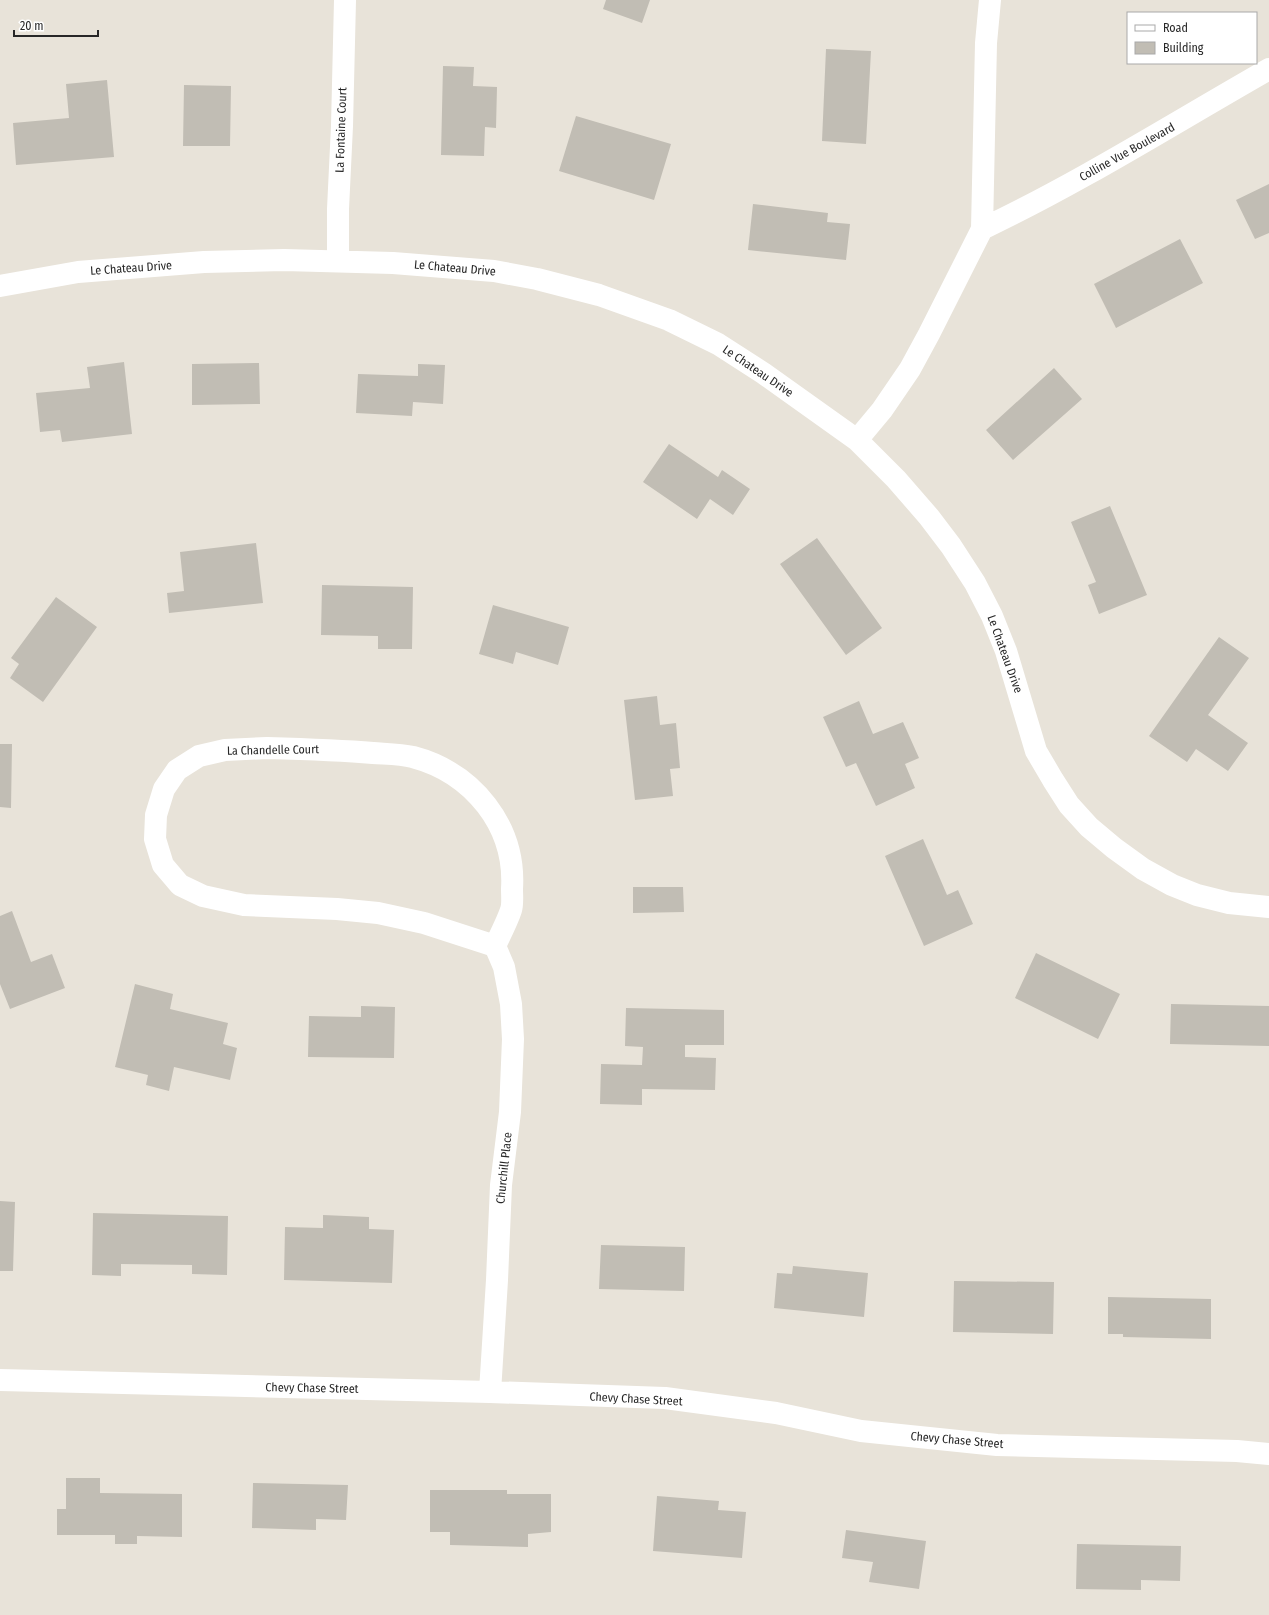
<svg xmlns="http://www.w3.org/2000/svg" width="1269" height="1615" viewBox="0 0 1269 1615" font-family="'Fira Sans Condensed',sans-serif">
	<rect width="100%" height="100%" fill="#e8e3d9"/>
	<path fill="#c1bdb4" d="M606,0H650L642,23L603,9Z
		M826,49L871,51L866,144L822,141Z
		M443,66L474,67L473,86L497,87L496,128L485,127L484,156L441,155Z
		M107,80L114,157L16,165L13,123L69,118L66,84Z
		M184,85L231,86L230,146H183Z
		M576,116L671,144L654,200L559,171Z
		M1269,184V233L1255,239L1236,200Z
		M753,204L828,213L827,222L850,224L846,260L748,250Z
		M1180,239L1203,283L1116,328L1094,284Z
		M124,362L132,434L62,442L60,430L40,432L36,393L90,388L87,367Z
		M259,363L260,404L192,405V364Z
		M418,364L445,365L443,404L413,402L412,416L356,413L358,374L418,376Z
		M1054,368L1082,399L1013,460L986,430Z
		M669,444L718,477L722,470L750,489L733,515L710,499L697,519L643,482Z
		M1110,506L1147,595L1099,614L1088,585L1096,582L1071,522Z
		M817,538L882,628L846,655L780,564Z
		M256,543L263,603L169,613L167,593L184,591L180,552Z
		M322,585L413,587L412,649H378V636L321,635Z
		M56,597L97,627L43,702L10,678L19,664L11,658Z
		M493,605L569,627L558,665L516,652L513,664L479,654Z
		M1219,637L1249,658L1208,715L1248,743L1228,771L1196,749L1187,762L1149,736Z
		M657,696L660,725L676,723L680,768L670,769L673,796L635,800L624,700Z
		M859,701L873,734L903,722L919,758L905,764L915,788L876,806L856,763L846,767L823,717Z
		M0,744H12L11,808L0,807Z
		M923,839L947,895L958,890L973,924L924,946L885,856Z
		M633,887H683L684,912L633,913Z
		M12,911L31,962L52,954L65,988L10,1009L0,984V916Z
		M1036,953L1120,994L1098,1039L1015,998Z
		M135,984L173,994L170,1009L228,1023L223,1044L237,1048L230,1080L174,1067L169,1091L146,1085L148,1075L115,1067Z
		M1171,1004L1269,1006V1046L1170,1044Z
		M361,1006L395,1007L394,1058L308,1057L309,1016L361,1017Z
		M626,1008L724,1010V1045H685V1057L716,1058L715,1090L642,1089V1105L600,1104L601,1064L642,1065L643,1047L625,1046Z
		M0,1201L15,1202L13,1271H0Z
		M93,1213L228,1216L227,1275L192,1274V1265L121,1264V1276L92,1275Z
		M323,1215L369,1217V1229L394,1230L392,1283L284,1280L285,1227L323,1228Z
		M601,1245L685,1247L684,1291L599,1289Z
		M793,1266L868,1273L864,1317L774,1308L777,1273L792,1274Z
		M954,1281L1054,1282L1053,1334L953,1332Z
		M1108,1297L1211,1299V1339L1123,1337V1334H1108Z
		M66,1478H100V1493L182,1494V1537L137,1536V1544H115V1535H57V1509H66Z
		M253,1483L348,1485L346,1520L316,1519V1530L252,1528Z
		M430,1490H507V1494H551V1532L528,1534V1547L450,1545V1532H430Z
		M657,1496L719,1501L718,1510L746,1512L742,1558L653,1551Z
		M846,1530L926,1541L919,1589L869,1582L873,1562L842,1558Z
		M1077,1544L1181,1546L1180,1581L1141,1580V1590L1076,1589Z"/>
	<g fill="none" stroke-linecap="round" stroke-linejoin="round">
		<path stroke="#fff" stroke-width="22" d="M982,229C1081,182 1174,123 1269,69
			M338,260V209L342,126L345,0
			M0,286L78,272L204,262L284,260L393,263L494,271L537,279L599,295L669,320L718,344L763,373L857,440L896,479L929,517L951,546L975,583L992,616L1006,651L1036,751L1053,780L1069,805L1089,827L1114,848L1143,869L1172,885L1197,895L1229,903L1269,907
			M857,440L882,410L910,369L929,334L982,229L986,43L990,0
			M267,748C303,749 338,750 373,753C386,754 400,754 413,757C473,773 516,826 512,889C512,896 513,904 511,910C507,922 500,935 495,946L424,923L378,913L337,909L244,905L203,896L180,885L163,865L155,839L156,815L164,789L177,770L199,756L225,750Z
			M0,1380L490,1392L665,1398L776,1413L861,1431L997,1445L1237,1451L1269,1454
			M490,1392L497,1280L501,1185L510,1112L513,1039L511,1004L504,967L495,946"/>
	</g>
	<g text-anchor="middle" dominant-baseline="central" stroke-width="3.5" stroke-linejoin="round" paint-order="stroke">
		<g font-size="12" fill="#272727" stroke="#fff">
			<text transform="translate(341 130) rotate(-88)">La Fontaine Court</text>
			<text transform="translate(1127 152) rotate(-29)">Colline Vue Boulevard</text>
			<text transform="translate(131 268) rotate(-4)">Le Chateau Drive</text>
			<text transform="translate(455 268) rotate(5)">Le Chateau Drive</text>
			<text transform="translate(758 371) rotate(34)">Le Chateau Drive</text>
			<text transform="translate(1005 654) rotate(70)">Le Chateau Drive</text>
			<text transform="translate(273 750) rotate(-1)">La Chandelle Court</text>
			<text transform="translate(504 1168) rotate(-84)">Churchill Place</text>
			<text transform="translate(312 1388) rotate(1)">Chevy Chase Street</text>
			<text transform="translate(636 1399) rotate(3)">Chevy Chase Street</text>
			<text transform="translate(957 1440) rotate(5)">Chevy Chase Street</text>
		</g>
	</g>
	<rect x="1127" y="12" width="130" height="52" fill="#ffffff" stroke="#a9a9a9"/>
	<rect x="1135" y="25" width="20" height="6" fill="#ffffff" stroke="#a9a9a9"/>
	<text x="1163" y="32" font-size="12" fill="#272727">Road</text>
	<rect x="1135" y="42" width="20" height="12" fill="#c1bdb4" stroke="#a9a9a9"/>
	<text x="1163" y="52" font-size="12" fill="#272727">Building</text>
	<path d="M14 30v6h84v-6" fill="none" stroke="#272727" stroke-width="2"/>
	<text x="20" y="30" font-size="12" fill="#272727" stroke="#ffffff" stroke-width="3" paint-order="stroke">20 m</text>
</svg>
